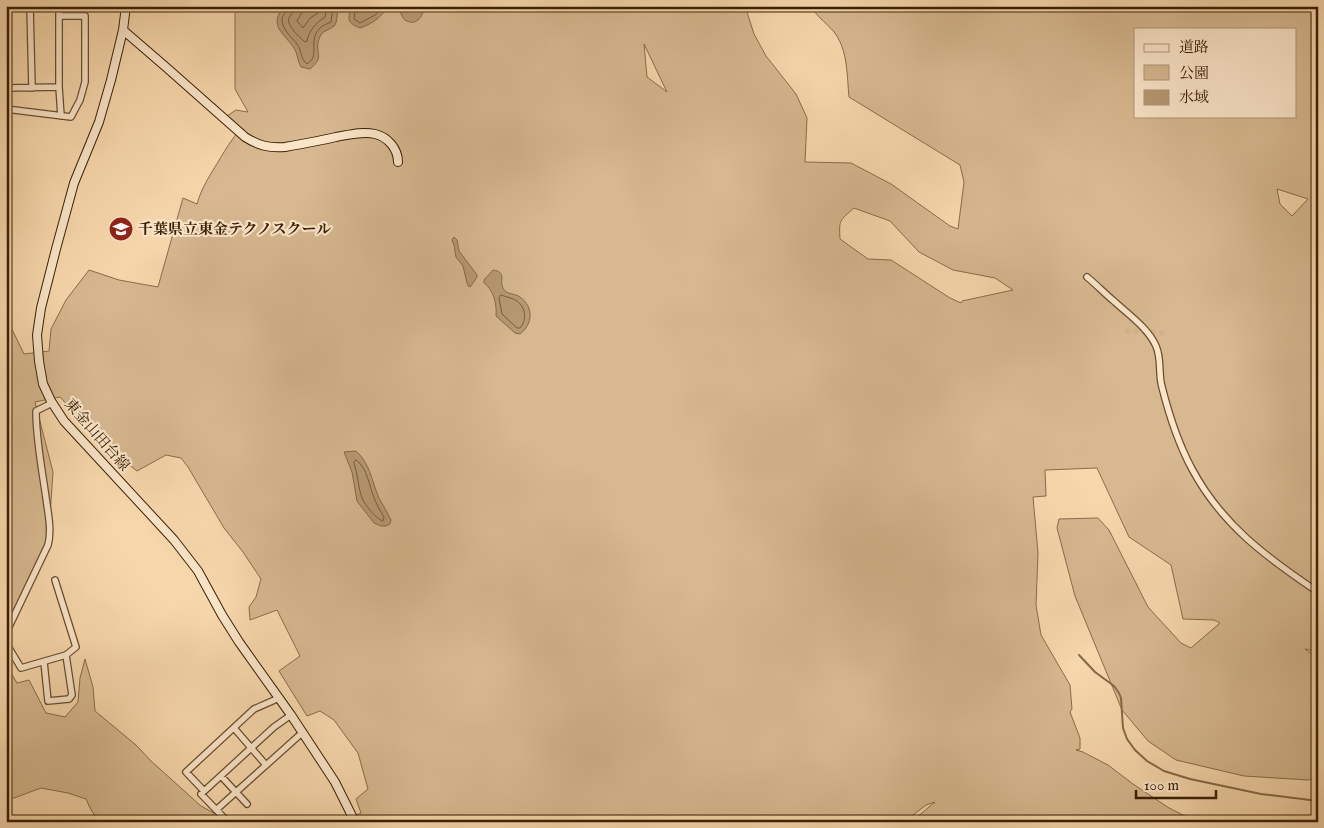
<svg xmlns="http://www.w3.org/2000/svg" width="1324" height="828" viewBox="0 0 1324 828" font-family="'IM FELL English','Noto Serif JP',serif">
	<rect width="100%" height="100%" fill="#f7d7ac"/>
	<filter id="stains"><feTurbulence type="fractalNoise" baseFrequency=".004" numOctaves="4"/><feColorMatrix values="0 0 0 0 .2 0 0 0 0 .09 0 0 0 0 .02 0 0 0 .5 -.17"/></filter>
	<radialGradient id="worn" r=".72"><stop offset=".6" stop-color="#630" stop-opacity="0"/><stop offset="1" stop-color="#630" stop-opacity=".3"/></radialGradient>
	<path fill="#d7b890" stroke="#886c4a" fill-rule="evenodd" d="M235,6H745L754,34L766,56L796,94L807,118L805,162L851,163L891,184L950,226L958,229L964,182L960,165L849,97C847,77 848,54 837,36C830,25 817,18 811,6H1318V652L1305,649L1318,659V779L1308,780L1244,776L1176,760L1148,741L1122,710L1075,596L1057,528L1059,519L1098,518L1109,530L1148,607L1181,643L1191,648L1220,623L1214,620L1183,619L1171,565L1129,537L1097,468L1045,470L1046,496L1033,497L1038,553L1036,605L1041,635L1070,685L1072,709L1070,712L1080,738V749L1076,750L1083,752L1108,765L1133,784L1169,808L1191,819L1245,822H911L935,802L926,805L904,822H339L361,813L356,799L368,789L358,753L334,720L320,711L307,716L279,671L300,656L277,610L250,620L249,607L256,597L261,579L243,552L224,528L188,467L181,458L166,455L137,471L123,460L102,437C93,436 76,418 70,411C66,406 65,401 60,397L35,402L53,472L48,545L6,629V317L24,354L49,351L51,329L66,300L89,270L119,280L158,287L183,198L197,204C201,189 210,175 218,162C225,150 232,139 241,128L227,116L236,110L248,112L235,89ZM1135,29H1295V116H1135ZM644,44L667,92L647,77ZM1277,189L1308,199L1292,216L1280,204ZM854,208L890,221L919,252L953,270L995,278L1013,290L962,301L961,303L950,298L891,260L868,259L840,239C839,220 839,221 854,208Z
		M85,659L93,687L95,711L136,745L151,761L201,806L230,822H99L90,808L86,799L68,793L41,788L6,801V664L17,683L29,680L46,713L65,717L78,702L80,678Z"/>
	<path fill="#b79973" stroke="#856947" d="M285,6H338C337,12 338,22 334,26C328,31 322,30 319,39C314,53 326,56 310,69L301,67C297,60 298,54 294,48C284,33 267,25 285,6Z
		M352,6H424C424,15 417,26 407,21C401,19 402,11 397,9C396,9 390,9 389,9C384,11 381,16 377,19C372,23 366,26 360,28C347,23 347,19 352,6Z
		M454,237L457,240L459,251L477,275V277L471,286L469,287L467,283L463,266L456,257L454,245L452,240Z
		M493,270C507,272 499,280 503,288C506,295 515,293 520,297C534,307 533,324 520,334L515,333L496,316C497,305 494,290 484,283V280Z
		M356,451C370,463 372,482 379,498C383,505 387,512 391,520L390,524L386,526H381L374,523L357,501L352,472L344,452Z"/>
	<g fill="none" stroke-linecap="round" stroke-linejoin="round">
		<path stroke="#785c3c" stroke-width="1" d="M288,6C287,12 282,15 282,20C282,30 292,37 297,44C302,50 300,59 307,64C321,56 307,41 320,28C323,25 327,24 331,22L333,6
			M294,6C294,12 292,13 289,18C286,25 300,38 305,42L307,41C309,30 316,23 325,17L327,6
			M302,6L301,14L297,21L303,28L310,18L318,13L319,6
			M356,6L354,19L360,23L375,15L385,6
			M501,295C506,297 513,298 517,301C526,308 527,320 520,328H517L502,314L499,298Z
			M356,460C368,468 369,487 375,500C377,506 381,512 384,517L383,521C376,519 365,505 362,498C358,488 358,474 354,463Z"/>
		<path stroke="#856947" stroke-width="2" d="M1079,655L1095,672L1114,686L1119,693L1121,698L1123,728L1127,739L1135,750L1147,761L1164,771L1190,779L1261,794L1318,801"/>
		<path stroke="#d1b28b" stroke-width="5.5" stroke-dasharray="5.5 3" stroke-linecap="butt" d="M1125,331L1167,333"/>
		<defs>
			<path id="street" d="M30,6L32,88
				M59,6V87L61,116
				M6,88L59,87
				M6,109L71,117L80,100L85,82V16H59
				M1087,277C1097,285 1105,294 1115,302C1129,315 1148,328 1156,346C1162,360 1158,373 1162,387C1169,415 1178,443 1192,469C1222,525 1266,557 1318,592
				M6,633L48,545C52,530 48,513 46,498C42,469 36,440 36,411L52,403
				M6,643L21,668L66,655L76,647L55,580
				M44,662L48,701L69,699L72,695L66,655
				M234,728L266,765
				M221,776L247,804
				M204,791L186,772L254,709L279,698
				M216,810L303,732
				M228,822L201,794L274,727L291,715"/>
			<path id="secondary" d="M126,6L123,30L111,80L99,122L74,183L56,249L41,308L37,335L39,361L43,384L51,401L64,421L174,540L198,571L222,615L239,642L291,715L335,782L355,822
				M123,30L167,68L245,137C259,146 269,148 285,147C302,144 319,141 336,137C348,135 362,131 375,134C388,137 398,149 398,162"/>
		</defs>
		<use href="#street" stroke="#694e2f" stroke-width="8"/>
		<use href="#secondary" stroke="#3a2005" stroke-width="10"/>
		<use href="#street" stroke="#fae5c9" stroke-width="5.5"/>
		<use href="#secondary" stroke="#fae5c9" stroke-width="8"/>
	</g>
	<defs>
		<symbol id="university-disc" viewBox="-11 -11 22 22"><circle r="9.5" fill="#8f2418" stroke="#fae5c9"/><path d="M0-5L7-2L0 1L-7-2ZM-4 1L0 2.5L4 1V4Q0 6-4 4Z" fill="#fff"/></symbol>
	</defs>
	<g fill-rule="evenodd">
		<use href="#university-disc" x="107" y="215" width="28" height="28"/>
	</g>
	<g text-anchor="middle" dominant-baseline="central" stroke-width="4.5" stroke-linejoin="round" paint-order="stroke">
		<g font-size="15" font-weight="bold" fill="#3a2005" stroke="#fae5c9" text-anchor="start">
			<text x="138" y="229">千葉県立東金テクノスクール</text>
		</g>
		<g font-size="15" fill="#3a2005" stroke="#fae5c9">
			<text transform="translate(97 435) rotate(49)">東金山田台線</text>
		</g>
	</g>
	<rect width="1324" height="828" fill="none" stroke="#f7d7ac" stroke-width="25"/>
	<rect x="8" y="8" width="1309" height="813" fill="none" stroke="#3a2005" stroke-width="2.5"/>
	<rect x="12" y="12" width="1299" height="803" fill="none" stroke="#3a2005"/>
	<rect x="1134" y="28" width="162" height="90" fill="#fae5c9" stroke="#ad967b"/>
	<rect x="1144" y="44" width="25" height="8" fill="#fae5c9" stroke="#ad967b"/>
	<text x="1179" y="52" font-size="15" fill="#3a2005">道路</text>
	<rect x="1144" y="65" width="25" height="15" fill="#d7b890" stroke="#ad967b"/>
	<text x="1179" y="78" font-size="15" fill="#3a2005">公園</text>
	<rect x="1144" y="90" width="25" height="15" fill="#b79973" stroke="#ad967b"/>
	<text x="1179" y="102" font-size="15" fill="#3a2005">水域</text>
	<path d="M1136 790v8h80v-8" fill="none" stroke="#3a2005" stroke-width="2.5"/>
	<text x="1144" y="790" font-size="15" fill="#3a2005" stroke="#fae5c9" stroke-width="4" paint-order="stroke">100 m</text>
	<rect width="100%" height="100%" filter="url(#stains)"/>
	<rect width="100%" height="100%" fill="url(#worn)"/>
</svg>
